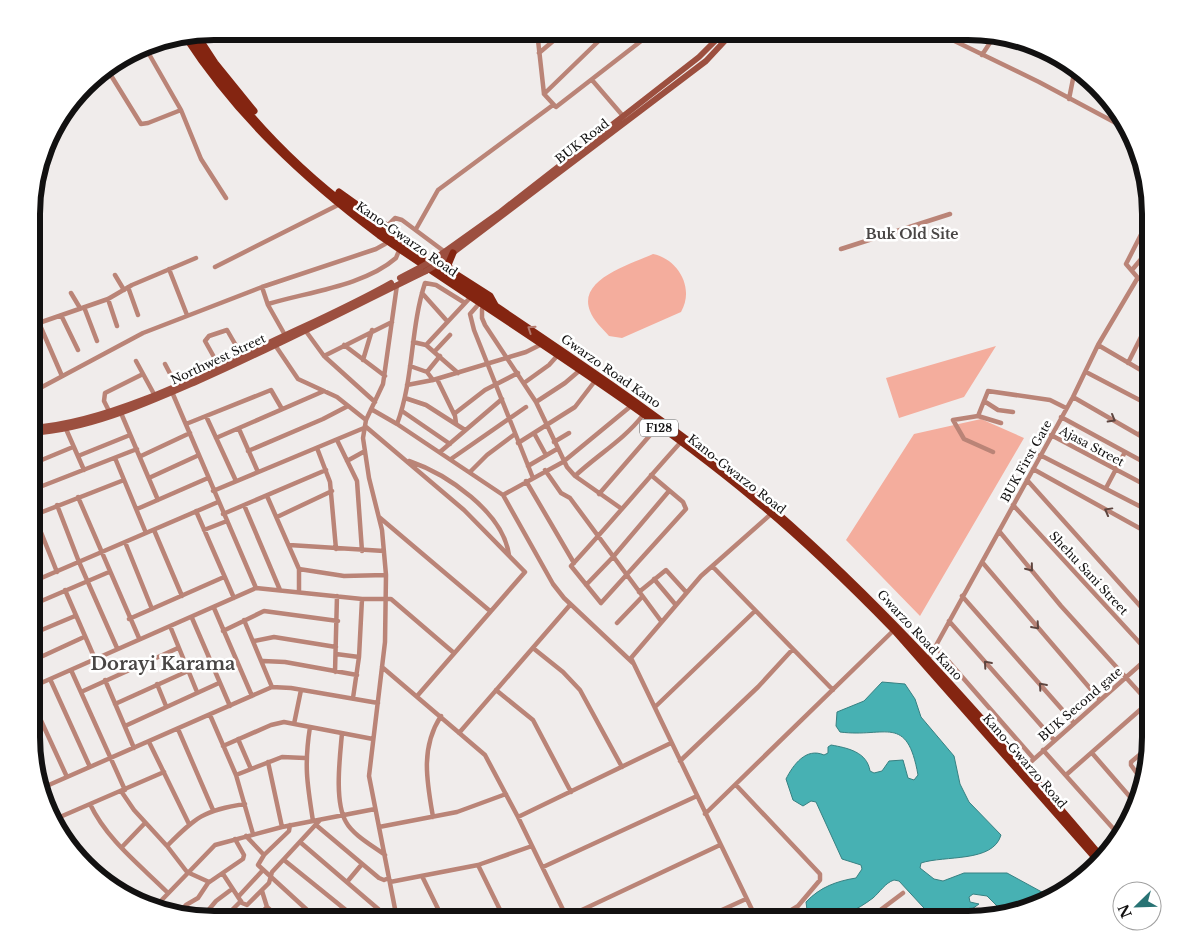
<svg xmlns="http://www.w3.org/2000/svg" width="1182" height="951" viewBox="0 0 1182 951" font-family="'Libre Baskerville',serif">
	<rect width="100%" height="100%" fill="#f0eceb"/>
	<path fill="#f4ad9d" d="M653,254C678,259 695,288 681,312L622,338L609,336C602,328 593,320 590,311C577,279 632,264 653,254Z
		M996,346L964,397L899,418L886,378Z
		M981,419L1024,438L920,616L846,540L914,434Z"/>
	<path fill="#47b1b3" stroke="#378182" d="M882,682L905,684L915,699L921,717L954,756L960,784L969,802L1001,835C993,863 945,855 921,863L920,868L934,879L943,881L964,873H1007L1051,897L1038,906L1004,913L987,896L973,894L969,897L970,902L979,904L972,909V915L975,918L935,920L899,881L894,880C885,883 880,892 873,898C857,910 838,920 818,920L807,910L806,902C820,887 837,881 856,878L862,869L861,865L842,859L816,802L811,801L803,806L793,800L786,779C793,765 806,747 824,755L828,753V747L831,745C848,748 867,752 870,771L874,773L882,771L889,761L903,760L908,778L914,780L918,775C907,713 886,738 840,732L836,726L837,712L864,701Z"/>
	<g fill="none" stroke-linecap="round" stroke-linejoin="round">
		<path stroke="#ba8477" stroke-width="4.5" d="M537,31L544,94L556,107L654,31
			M936,32L1039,82L1129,130
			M145,47L181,110L201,159L226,198
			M539,53L565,31
			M982,55L995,35
			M107,69L141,124L148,123L181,110
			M592,80L623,116
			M544,94L609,31
			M1069,99L1075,69
			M387,226L395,218L402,220L445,252
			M416,229L438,190L553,105
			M841,249L950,214
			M215,267L338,205
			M169,269L187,315
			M1132,270L1151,247
			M115,275L124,290
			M1138,278L1126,264L1151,215
			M1145,280L1151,272
			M128,287L138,315
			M262,287L268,305L285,335
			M71,293L80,308
			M422,293L447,321
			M108,299L117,326
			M268,304C307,292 364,286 396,258L398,253
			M477,306L470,314L474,330L533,478
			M84,307L97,341
			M482,309V318L485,325L536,402L567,467L575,476L622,509
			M61,315L78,350
			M39,323L62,376
			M33,325L108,299L132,285L196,258
			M305,330L324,356L375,402
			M413,342L426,345L458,373
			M275,345L298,379L337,397L366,420
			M344,345L385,376
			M426,345L468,300
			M1098,345L1151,376
			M435,351L450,335
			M324,356L392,322
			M363,360L372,330
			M136,361L154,394
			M1128,363L1151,317
			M165,364L176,385
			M219,366L205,341L209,336L227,330L242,356
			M410,366L427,372L433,380
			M427,372L440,356
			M1086,372L1151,406
			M437,379L455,416L456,423
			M524,383L549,365L557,356
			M407,385L433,380L526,352L540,345
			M32,389L42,387L143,333L262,287L376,249L385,244
			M172,392L256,588
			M1073,397L1151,442
			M405,398L426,405L465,430
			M984,401L998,410L1013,412
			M536,402L565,383L579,371
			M371,409L397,424L503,495L553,584L564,598L633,663
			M109,411L104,401L105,393L143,374
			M402,411L450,444
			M121,413L158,500
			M454,414L485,390L518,373
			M32,415L39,428
			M206,416L236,481
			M978,416L1001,423
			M1061,417L1151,466
			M186,424L271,390L282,409
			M397,424C414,379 410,329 425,283L436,285L465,303
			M365,426L464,510L525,572L418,695
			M66,429L84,470
			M239,429L258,472
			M534,433L546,455
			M1051,435L1151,488
			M1139,435L1151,414
			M216,438L324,391
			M337,440L357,481L362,551
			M554,442L569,433
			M518,443L575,407L595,381
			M317,448L330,482L336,549
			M248,451L323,419L348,406
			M440,452L502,399
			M993,452L964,439L953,420L978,416L988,391L1050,400L1066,408
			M1040,455L1151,512
			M78,456L130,435
			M141,456L190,433
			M115,458L146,533
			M451,459L526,407
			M347,461L365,451
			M409,461C447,474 503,512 509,555
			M32,464L73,447
			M528,466L557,449
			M1033,469L1150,534
			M545,470L561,493L570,498L661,621
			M470,472L487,455L515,434
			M651,475L683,502L686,509L601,603L571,566C608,526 643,484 680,443
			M575,476C596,456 625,439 643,415
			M151,477L199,455
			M1027,480L1150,617
			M526,481L574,563
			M1106,488L1125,452
			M32,490L137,449
			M213,491L364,428
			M599,494L658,426
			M503,495L563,462L631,406
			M267,496L299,569V592
			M78,497L139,638
			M57,505L79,562L117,648
			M244,505L280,590
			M1013,505L1150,654
			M137,509L208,478
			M196,511L234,598
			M223,514L326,470
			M34,515L57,572
			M32,516L124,480
			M277,517L332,491
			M379,517L490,611
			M154,530L182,596
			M204,530L227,521
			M999,531L1061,606L1150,704
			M125,542L152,609
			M289,545L384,551
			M613,557L669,491
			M982,562L1100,700
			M713,567L833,690
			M299,569L344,576L386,575
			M32,573L36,581
			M654,579L675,604
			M32,582L218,502
			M586,585L613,557
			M65,590L95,659
			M639,592L666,570L686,592
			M962,596L1074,723
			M32,605L109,572
			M214,608L252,696
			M192,618L230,706
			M129,619L224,577
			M244,620L272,687
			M949,621L1054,740
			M617,623L642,597
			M170,626L197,692
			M223,631L264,611L338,621
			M32,634L75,616
			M254,641L274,637L336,647
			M936,647L1034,759
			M533,648L563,672L580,690L622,767
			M336,654L359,657
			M928,660L1073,397L1098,345L1137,279L1139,278L1151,284
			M32,661L84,637
			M263,661L285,662L357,675
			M382,667L485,755L518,817L568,920
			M71,670L125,790
			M335,672L337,596
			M50,679L90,767
			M105,680L134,748
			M157,684L166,706
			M32,687L256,588L362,599H391L454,653
			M496,690L533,720L571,792
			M81,692L178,648
			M353,698L359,657L362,599
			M32,701L67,777
			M115,704L188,671
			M655,707L755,611
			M210,715L236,775L253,834
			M294,724L301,690
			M125,726L219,683
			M310,727C304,765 307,783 313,821
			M178,729L213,810
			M342,733C340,757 334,801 346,822C353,835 373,846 385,855
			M459,733L570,605
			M238,739L251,769
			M149,742L189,824
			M223,746L271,725L284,722L373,739
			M1043,750L1119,835
			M1092,753L1137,805
			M680,761L758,687L792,650
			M268,762L282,827
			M1024,768L1150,656
			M236,775L282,757L305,758
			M1066,775L1149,702
			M1144,776L1138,775L1131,765V762L1150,746
			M736,785L820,874V880L798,906L775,920
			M42,788L272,687L291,688L378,703
			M121,791L134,810L167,846L187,872L209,882
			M90,804C107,840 140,865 167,892
			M49,813L64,835L110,884
			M705,814L894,630
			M433,817C427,782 420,748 441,716
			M518,817L671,743
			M53,820L164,772
			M290,825L289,831L264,855L258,865L317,919
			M316,825L379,878L384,880L389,878
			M379,827L457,812L506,794
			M246,836L264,855
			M300,842L384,914L396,918
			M167,846C196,817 204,810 245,804
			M122,847L145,823
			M284,860L357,919
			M478,865L505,920
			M543,867L697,796
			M223,874L242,903L247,905L269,883L272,872L320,820
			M422,876L443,919
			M347,882L362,864
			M390,882L478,865L532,846
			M262,891L267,907L280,919
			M238,897L263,870
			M154,908L215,845L282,827L375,809
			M178,914L186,905L198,898L208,883L243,859L244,855L235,839
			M227,915L241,901
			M567,917L720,845
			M201,919L216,901L232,889
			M255,919L267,907
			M397,919L369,776L385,642L386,575L382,530L369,478L363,438L366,420L383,384L397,285
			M700,920L746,899
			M757,920L631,658L701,576L771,514
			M867,920L903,893"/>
		<path stroke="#9c4f3f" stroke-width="6" d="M433,260L499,213L699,57L724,32
			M438,264L706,61L733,32
			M400,278L421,267
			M32,428C108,423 202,375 271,342C311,323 352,305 391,283
			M32,433C90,429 145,404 198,381C275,347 350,308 426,271"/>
		<path stroke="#842511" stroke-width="7" d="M196,34L215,63L254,111
			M191,35C234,103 291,164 355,212C392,239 431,263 469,288C550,343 631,396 708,456C857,572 981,715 1103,859
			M185,36C237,116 303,178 379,235C504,321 636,401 753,498C803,539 849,584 894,630L1099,862
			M339,192L416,247
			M443,266L490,296L495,305
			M451,270L448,265L453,253"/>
		<path stroke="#9c4f3f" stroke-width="6" d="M421,267L433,260
			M426,271L438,264"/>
	</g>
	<defs><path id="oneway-chevron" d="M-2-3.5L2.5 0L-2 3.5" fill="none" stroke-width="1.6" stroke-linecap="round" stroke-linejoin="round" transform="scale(1.25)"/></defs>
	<use stroke="#b57c70" href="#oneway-chevron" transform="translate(531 329) rotate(-146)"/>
	<g stroke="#5e453f">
		<use href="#oneway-chevron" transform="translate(1112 419) rotate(30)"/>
		<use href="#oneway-chevron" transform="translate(1108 511) rotate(-151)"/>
		<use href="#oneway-chevron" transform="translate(1030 568) rotate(51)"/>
		<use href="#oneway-chevron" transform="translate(1036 626) rotate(49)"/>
		<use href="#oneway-chevron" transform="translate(987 664) rotate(-131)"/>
		<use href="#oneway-chevron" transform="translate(1042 686) rotate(-131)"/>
	</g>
	<g text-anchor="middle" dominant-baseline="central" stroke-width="5" stroke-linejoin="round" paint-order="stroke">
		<rect fill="#fff" stroke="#595858" stroke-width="1" x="640" y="419.5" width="38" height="17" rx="4"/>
		<g font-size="11" font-weight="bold" fill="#121111">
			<text x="659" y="428">F128</text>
		</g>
		<g font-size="12" fill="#121111" stroke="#fff">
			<text transform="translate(582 141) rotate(-38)">BUK Road</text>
			<text transform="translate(407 239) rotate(35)">Kano-Gwarzo Road</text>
			<text transform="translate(218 359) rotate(-25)">Northwest Street</text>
			<text transform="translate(611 371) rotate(35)">Gwarzo Road Kano</text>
			<text transform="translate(1092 446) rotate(28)">Ajasa Street</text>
			<text transform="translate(1026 461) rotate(-61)">BUK First Gate</text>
			<text transform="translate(737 474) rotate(38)">Kano-Gwarzo Road</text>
			<text transform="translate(1089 573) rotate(47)">Shehu Sani Street</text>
			<text transform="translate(920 635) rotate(47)">Gwarzo Road Kano</text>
			<text transform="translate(1080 704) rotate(-41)">BUK Second gate</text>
			<text transform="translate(1025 761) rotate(49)">Kano-Gwarzo Road</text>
		</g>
		<g font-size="14" font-weight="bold" fill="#494645" stroke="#fff">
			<text x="912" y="234">Buk Old Site</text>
		</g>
		<g font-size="18" font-weight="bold" fill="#494645" stroke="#fff">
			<text x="163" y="664">Dorayi Karama</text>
		</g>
	</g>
	<path d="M0 0H1182V951H0ZM214 40H968A174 174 0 0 1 1142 214V737A174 174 0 0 1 968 911H214A174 174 0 0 1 40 737V214A174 174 0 0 1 214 40Z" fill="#fff" fill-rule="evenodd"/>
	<path fill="none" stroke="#121111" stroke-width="6" d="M214 40H968A174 174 0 0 1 1142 214V737A174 174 0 0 1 968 911H214A174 174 0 0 1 40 737V214A174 174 0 0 1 214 40Z"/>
	<g transform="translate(1137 906) rotate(247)"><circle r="24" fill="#ffffff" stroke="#a0a0a0"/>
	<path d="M0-4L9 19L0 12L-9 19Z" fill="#287374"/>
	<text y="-8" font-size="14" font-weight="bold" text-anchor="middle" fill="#121111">N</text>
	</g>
</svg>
